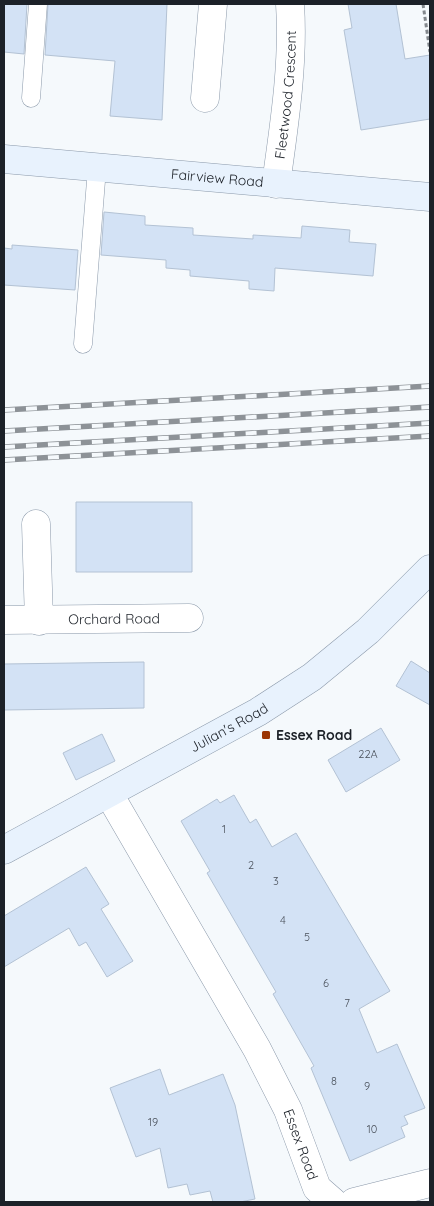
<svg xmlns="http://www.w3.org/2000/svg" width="434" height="1206" viewBox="0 0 434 1206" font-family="Quicksand,sans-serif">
	<rect width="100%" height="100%" fill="#f5f9fc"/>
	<path fill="#d3e2f5" stroke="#b3c2d4" d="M4,4H27L24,54L4,52Z
		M48,4H167L162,120L110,116L115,61L45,55Z
		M348,4H396L405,59L430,55V119L361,130L344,30L352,28Z
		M104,212L145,216V225L193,228V235L253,239V235L301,238L302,226L350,230L349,242L376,244L373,276L275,268L274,291L249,289V281L190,276V270L166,268V260L101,255Z
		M12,245L78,250L75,290L4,285V248L12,249Z
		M76,502H192V572H76Z
		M411,661L430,673V705L396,686Z
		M144,662V708L4,710V664Z
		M381,728L400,760L346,792L328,760Z
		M102,734L115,761L76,780L63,753Z
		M234,795L250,823L256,819L272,847L296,833L390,991L359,1009L377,1053L397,1044L425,1108L404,1116L408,1124L401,1127L405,1137L350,1161L311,1068L314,1066L273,994L276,992L207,873L210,871L181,821L217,799L220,803Z
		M86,867L109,904L101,909L133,961L107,977L86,942L79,946L69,928L4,967V916Z
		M160,1069L169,1095L223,1074L235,1105L255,1199L240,1202H213L210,1191L190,1195L187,1184L168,1188L160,1148L136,1157L110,1088Z"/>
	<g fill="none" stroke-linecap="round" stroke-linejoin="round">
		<defs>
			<path id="lane" d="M31,98L38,4
				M83,344L97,168"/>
			<g id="street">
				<path d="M205,98L213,4"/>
				<path id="s1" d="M276,184C284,126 294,63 290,4"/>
				<path d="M36,524L39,621"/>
				<path id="s2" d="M4,620L189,618"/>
				<path id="s3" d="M109,794L257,1049L288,1110L317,1188L333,1202"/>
				<path d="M354,1202L430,1183"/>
			</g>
			<g id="secondary">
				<path id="s4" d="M4,159L430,197"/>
				<path id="s5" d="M4,850L258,712L312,677L368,631L430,569"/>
			</g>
		</defs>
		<use href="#lane" stroke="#8b99aa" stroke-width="19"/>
		<use href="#street" stroke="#8b99aa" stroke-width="29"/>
		<use href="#secondary" stroke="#8b99aa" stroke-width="29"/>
		<path stroke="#83888d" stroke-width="3" stroke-dasharray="4 2.5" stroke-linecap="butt" d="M423,4L430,52"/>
		<use href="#lane" stroke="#fff" stroke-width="18"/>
		<use href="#street" stroke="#fff" stroke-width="28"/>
		<use href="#secondary" stroke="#e8f2fd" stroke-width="28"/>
		<defs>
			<path id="rail" d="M4,410L430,386
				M4,431L430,407
				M4,447L430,423
				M4,460L430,436"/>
		</defs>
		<use href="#rail" stroke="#8d9297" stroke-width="5.5"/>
		<use href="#rail" stroke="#f5f9fc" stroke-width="4" stroke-dasharray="11" stroke-linecap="butt"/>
	</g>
	<rect fill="#9b3605" stroke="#f5f9fc" stroke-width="2" x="261" y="730" width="10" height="10" rx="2.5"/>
	<g text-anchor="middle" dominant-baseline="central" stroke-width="4.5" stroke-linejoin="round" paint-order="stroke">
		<g font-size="11" fill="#4a515b">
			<text x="368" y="754">22A</text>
			<text x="224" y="829">1</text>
			<text x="251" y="865">2</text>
			<text x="276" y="881">3</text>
			<text x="283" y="920">4</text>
			<text x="307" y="937">5</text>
			<text x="326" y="983">6</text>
			<text x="347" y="1003">7</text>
			<text x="334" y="1081">8</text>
			<text x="367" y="1086">9</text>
			<text x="153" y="1122">19</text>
			<text x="372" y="1129">10</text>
		</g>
		<g font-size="14" fill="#1c2128" stroke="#f5f9fc">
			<text stroke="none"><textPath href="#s1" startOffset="90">Fleetwood Crescent</textPath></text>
			<text stroke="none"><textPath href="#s4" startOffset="214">Fairview Road</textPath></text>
			<text stroke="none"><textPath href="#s2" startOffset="110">Orchard Road</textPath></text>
			<text stroke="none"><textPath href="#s5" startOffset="256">Julian's Road</textPath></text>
			<text stroke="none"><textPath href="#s3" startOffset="400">Essex Road</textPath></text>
		</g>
		<g font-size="14" font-weight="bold" fill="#1c2128" stroke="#f5f9fc" text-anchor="start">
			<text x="276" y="735">Essex Road</text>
		</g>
	</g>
	<rect width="434" height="1206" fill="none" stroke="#1c2128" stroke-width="10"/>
</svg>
